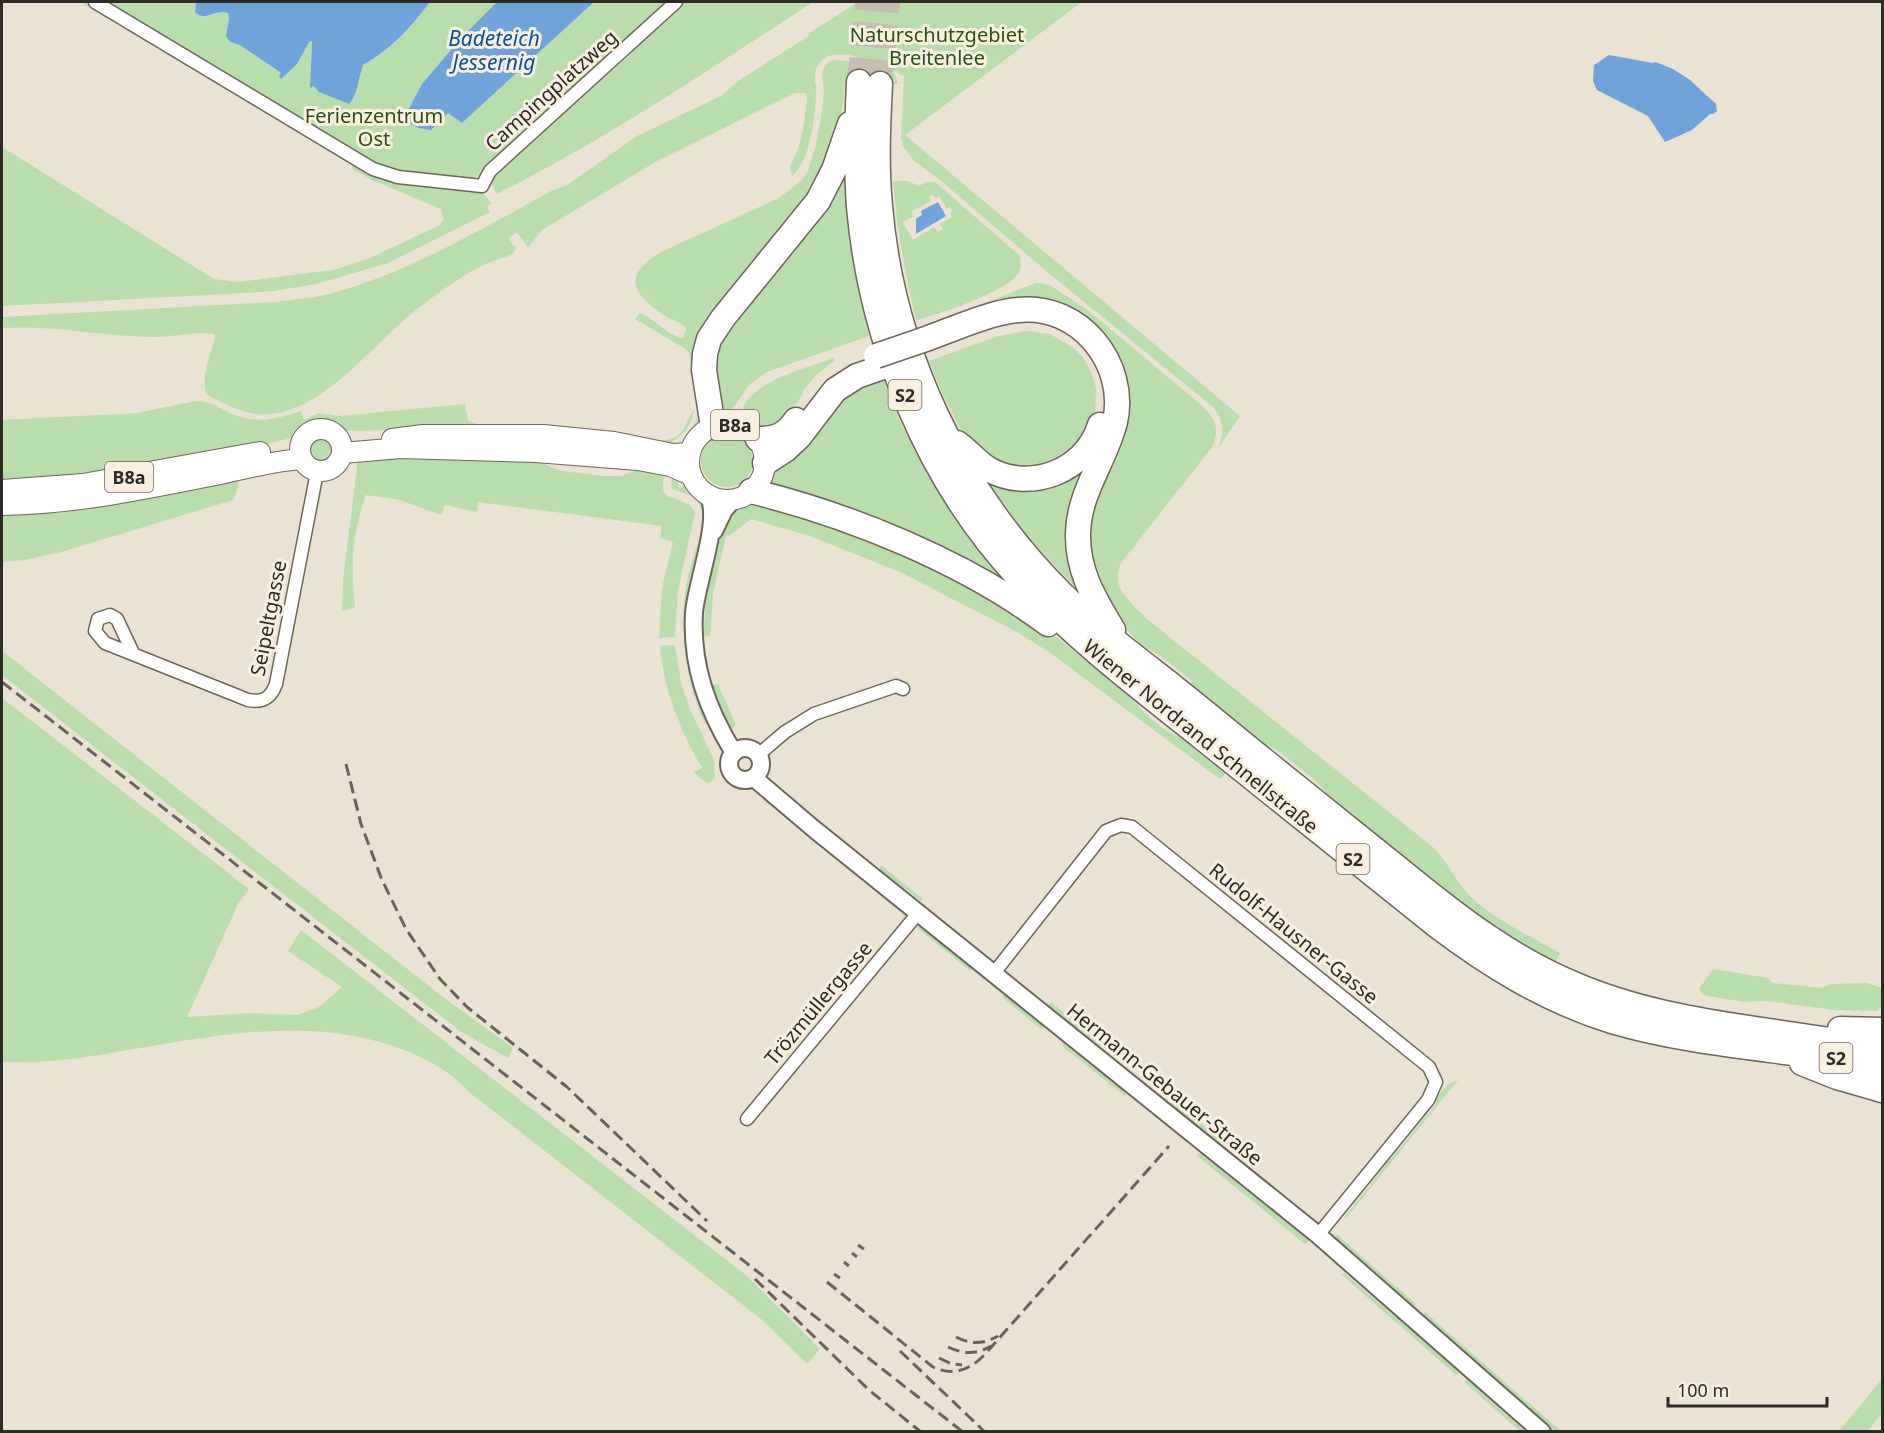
<svg xmlns="http://www.w3.org/2000/svg" width="1884" height="1433" viewBox="0 0 1884 1433" font-family="'Noto Sans',sans-serif">
	<rect width="100%" height="100%" fill="#eae2d3"/>
	<path fill="#b9ddac" fill-rule="evenodd" d="M80,2H88L368,172L479,191L485,195L492,204L487,206L490,212L388,263L316,284L274,291L227,294L2,306V147L214,279L238,282L333,270L368,259L440,225L444,220L441,209L372,180L353,169L352,165Z
		M104,2H196L195,12L204,17L223,11L228,13L229,19L226,36L230,42L240,45L282,74L279,77L297,64L309,42L312,41L310,88L314,86L354,98L356,83L363,65C391,51 411,27 430,2H497L460,39L422,84L406,122L419,128L448,113L462,123L594,2H667L482,175L462,181L395,172L373,164Z
		M684,2H813C710,69 608,138 497,194L491,183L495,174L625,59Z
		M858,2H1082L905,135L1240,416L1217,450C1224,433 1225,422 1213,407L1045,270L939,179L913,160L903,146L901,138L904,76L894,71L898,84L845,81L843,104L835,138L821,172L803,202L717,311L702,421L682,446L679,445L691,432L698,416L689,353L684,348L635,319L639,313C654,318 665,333 681,338L684,337L686,328C680,322 672,320 665,316C629,293 623,274 663,251L777,199L800,182L808,171L816,145L822,111L824,92L822,74L824,68L827,63L834,60L871,63C853,53 819,46 815,75C814,79 816,84 816,89C816,112 811,161 792,176L790,166C803,144 804,123 807,98L806,93H795L657,161L542,230L528,248L517,232L509,238L514,247L517,246L513,254C503,258 492,261 483,265C458,278 432,297 411,314C371,347 324,409 271,414C247,417 228,405 207,395C199,375 213,353 215,334C193,331 173,337 150,337C101,336 51,325 2,328V317L274,302C288,300 302,299 315,297C394,281 482,229 553,190L566,186L635,137L721,96L738,81L809,36L808,34Z
		M844,177C848,232 857,283 869,336L767,372L750,384L728,415L722,417L711,348L838,178Z
		M893,181H908L919,186L926,182H935L1020,256C1021,262 1022,269 1018,274C1007,291 938,315 916,320C905,273 897,229 893,181ZM933,194L935,198L939,196L947,209L950,207L952,211L950,213L952,217L940,224L943,229L938,232L934,227L913,240L903,222L913,217L912,211L931,201L929,197Z
		M1036,283L1050,285L1089,311L1200,404C1215,418 1220,426 1213,446L1121,563C1109,588 1131,602 1147,619L1434,848C1447,862 1455,879 1467,893C1488,916 1533,938 1560,953L1555,963L1497,929L1457,900L1335,803L1315,780L1277,750L1261,742L1195,689L1190,679L1158,654L1142,646L1106,607L1085,539L1125,388C1124,380 1124,372 1122,365C1113,328 1068,297 1031,298C1014,299 997,304 981,307L980,305Z
		M1026,331L1050,334L1072,347L1083,357L1091,372L1096,388L1095,416L1084,442L1042,469L997,464L974,444L960,428L944,397L929,361L998,336Z
		M834,358L835,360L816,375L803,390V394L782,423L760,429L743,420C734,385 811,367 834,358Z
		M883,378C910,458 961,531 1016,594L765,486L771,471L847,392Z
		M196,401C214,401 227,414 245,418C263,423 283,417 301,411L304,420L318,413L340,416L465,404L468,421L484,426L657,441C686,440 682,427 694,409C692,424 685,435 671,442L668,448L468,428L341,431L330,424L319,423L302,429L296,437L254,447L109,474L2,483V420L137,413Z
		M305 450a16 16 0 1 1 32 0a16 16 0 1 1-32 0Z
		M701 461a26 26 0 1 1 52 0a26 26 0 1 1-52 0Z
		M1092,453L1078,590L1026,535L979,469L1002,480Z
		M490,456L542,463L562,471L603,476H621L647,467L665,470C658,504 669,492 691,506L695,513L678,590L675,637L659,638L662,588L673,542L660,538L662,526L478,502L477,512L445,505L441,515L400,500L366,495C351,537 351,564 355,608L342,611L343,580L358,460Z
		M674,472L680,478L678,487L682,488L685,479L703,504L704,509L698,699L708,723L706,724L704,722C684,675 678,626 688,576C693,555 703,533 703,512L695,497L672,489L671,485Z
		M237,480L239,486L233,500L61,552L24,560L2,562V513Z
		M752,500L867,537L1000,601L1004,610L1037,631L1058,638L1132,699C1145,714 1162,731 1180,737L1226,773L1220,779L1049,652L1017,632L900,572L807,535L751,519L729,536L726,535L713,594L710,636H704L705,605L711,559L727,515L738,506Z
		M675,645L681,683L690,709L714,760L715,778L709,783L702,780L694,772L702,768C680,729 664,691 660,646Z
		M2,651L443,997L513,1048L508,1058L460,1031L2,675Z
		M718,684L736,725L730,731L722,718L710,686Z
		M2,698L249,889L238,904L187,1017L249,1013L297,1015L319,1007L342,987L288,951L301,930L747,1276L820,1349L807,1364L761,1319L469,1092C451,1072 429,1060 404,1050C299,1009 186,1043 79,1058C53,1062 28,1062 2,1062Z
		M881,865L923,899L921,901L904,888L902,890L878,872Z
		M916,927L924,928L934,934L932,936L961,959L964,957L974,966L970,971Z
		M1713,969L1768,978L1772,983L1821,988L1832,984L1868,983L1882,988V1005L1878,1011L1834,1010L1766,1001L1743,1002L1704,995L1699,989Z
		M1005,993L1046,1024L1042,1030L1002,997Z
		M1051,1002L1104,1045L1099,1046L1077,1028L1074,1030L1047,1007Z
		M1064,1043L1117,1086L1119,1084L1126,1091V1097L1062,1046Z
		M1458,1080L1347,1217L1344,1218L1385,1166L1384,1164L1388,1158L1391,1159L1437,1103L1435,1100L1447,1085Z
		M1170,1098L1223,1141L1221,1144L1201,1128L1198,1131L1174,1111L1176,1108L1170,1103Z
		M1200,1153L1288,1224L1290,1222L1310,1238L1305,1244L1196,1155Z
		M1335,1233L1417,1305L1411,1307L1406,1304L1408,1301L1346,1247L1344,1249L1338,1243Z
		M1344,1273L1395,1317L1398,1315L1460,1372L1456,1375L1342,1275Z
		M1425,1312L1561,1431H1555L1494,1377L1492,1379L1422,1317Z
		M1469,1378L1482,1389L1480,1392L1525,1431H1520L1464,1382Z
		M1882,1379V1413L1868,1431H1839Z"/>
	<path fill="#70a3da" d="M196,2H430C411,27 391,50 363,65C359,76 357,97 349,104L319,92L314,86L310,88L312,41L309,42L297,64L281,79L279,77L281,73L240,45L230,42L226,36L229,19L228,13C215,8 205,23 195,12Z
		M497,2H594L462,123L448,113L431,130L419,128L406,122L405,116L422,84L460,39Z
		M1609,55L1653,63L1656,62L1673,69L1690,80L1716,104L1717,111L1714,114H1710L1692,130L1665,142L1648,116L1597,90L1593,81L1594,65Z
		M938,202L946,216L916,234V219L922,215L921,211Z"/>
	<g fill="none" stroke-linecap="round" stroke-linejoin="round">
		<path stroke="#c4bdb0" stroke-width="24" stroke-dasharray="24 12" stroke-linecap="butt" d="M859,82L867,2
			M880,84L888,2"/>
		<defs>
			<path id="minor" d="M95,2L373,169L398,177L482,186L490,171L676,2
				M133,653L117,619L110,615L98,619L95,631L105,643L248,700C263,703 271,698 276,684L317,472
				M758,755L785,732L814,714L896,686L903,689
				M994,973L1106,831L1121,825L1132,827L1429,1067L1436,1082L1428,1100L1318,1235
				M747,1119L919,912"/>
			<path id="tertiary" d="M708,495C722,519 696,583 694,613C691,665 707,709 734,753
				M714,531L724,510L734,499
				M729 764a16 16 0 1 1 32 0a16 16 0 1 1-32 0Z
				M754,778L814,829L1318,1235L1542,1432"/>
			<path id="primary" d="M689 462a38 38 0 1 1 76 0a38 38 0 1 1-76 0Z
				M300 450a21 21 0 1 1 42 0a21 21 0 1 1-42 0Z
				M392,439L423,435H543L614,442L673,454L690,453
				M342,453L401,448L536,452L638,460L670,466L691,475
				M2,490L83,484L260,452
				M2,505C74,504 145,489 215,475C244,469 272,461 301,459"/>
			<path id="motorway" d="M859,82C857,124 856,165 859,207C871,341 927,480 1020,579C1075,639 1140,688 1204,739C1281,801 1359,863 1436,925C1490,966 1547,1001 1612,1021C1700,1047 1793,1049 1882,1067
				M880,84C878,124 876,165 880,206C892,351 958,490 1061,593C1093,625 1130,653 1166,681C1210,716 1253,752 1297,787C1333,816 1368,844 1404,873C1458,917 1512,959 1576,985C1673,1026 1781,1029 1882,1049
				M923,340C952,330 987,313 1018,310C1079,303 1128,363 1115,422C1105,461 1079,492 1078,533C1077,571 1094,598 1113,630
				M713,427L704,370L705,354L709,339L723,318L818,201L834,170L850,124
				M758,439C776,439 786,435 796,420
				M957,443C969,451 977,463 990,470C1031,492 1086,471 1100,425
				M765,463L785,450L799,437L835,390L857,376L880,368
				M751,491C852,516 965,562 1048,624
				M1840,1029L1882,1030
				M1802,1063L1837,1077L1882,1090"/>
		</defs>
		<use href="#minor" stroke="#6e665a" stroke-width="15"/>
		<use href="#tertiary" stroke="#6e665a" stroke-width="20"/>
		<use href="#primary" stroke="#6e665a" stroke-width="22"/>
		<use href="#motorway" stroke="#6e665a" stroke-width="27"/>
		<use href="#minor" stroke="#fff" stroke-width="12"/>
		<use href="#tertiary" stroke="#fff" stroke-width="16"/>
		<use href="#primary" stroke="#fff" stroke-width="20"/>
		<use href="#motorway" stroke="#fff" stroke-width="24"/>
		<path stroke="#68635b" stroke-width="3" stroke-dasharray="12 6" stroke-linecap="butt" d="M2,682L963,1432
			M346,764L361,824L382,880L406,929L440,979L467,1007L567,1087L707,1221
			M858,1245L864,1249
			M852,1253L857,1257
			M844,1262L849,1266
			M834,1274L840,1278
			M755,1279L869,1390L921,1432
			M827,1282L933,1367C955,1377 972,1369 987,1352L1169,1146
			M956,1337C971,1345 984,1344 998,1336
			M948,1347C963,1354 976,1355 991,1346
			M900,1351L985,1432
			M939,1358L952,1364L962,1365"/>
		<defs>
			<path id="motorway-bridge" d="M876,356L923,340"/>
		</defs>
		<use href="#motorway-bridge" stroke="#6e665a" stroke-width="27" stroke-linecap="butt"/>
		<use href="#motorway-bridge" stroke="#fff" stroke-width="24"/>
	</g>
	<g text-anchor="middle" dominant-baseline="central" stroke-width="6" stroke-linejoin="round" paint-order="stroke">
		<g fill="#f8efe0" stroke="#6b665e" stroke-width="1.5">
			<rect x="888.5" y="380" width="33" height="30" rx="4.5"/>
			<rect x="711" y="410" width="48" height="30" rx="4.5"/>
			<rect x="105" y="462" width="48" height="30" rx="4.5"/>
			<rect x="1336.5" y="844" width="33" height="30" rx="4.5"/>
			<rect x="1819.5" y="1043" width="33" height="30" rx="4.5"/>
		</g>
		<g font-size="18" font-weight="bold" fill="#2e2b26">
			<text x="905" y="395">S2</text>
			<text x="735" y="425">B8a</text>
			<text x="129" y="477">B8a</text>
			<text x="1353" y="859">S2</text>
			<text x="1836" y="1058">S2</text>
		</g>
		<g font-size="20" fill="#285214" stroke="#f8efe0">
			<text x="937" y="34">Naturschutzgebiet<tspan x="937" dy="23">Breitenlee</tspan></text>
			<text x="374" y="115">Ferienzentrum<tspan x="374" dy="23">Ost</tspan></text>
		</g>
		<g font-size="20" fill="#2e2b26" stroke="#f8efe0">
			<text transform="translate(551 90) rotate(-42)">Campingplatzweg</text>
			<text transform="translate(268 618) rotate(-79)">Seipeltgasse</text>
			<text transform="translate(1201 736) rotate(39)">Wiener Nordrand Schnellstraße</text>
			<text transform="translate(1294 933) rotate(39)">Rudolf-Hausner-Gasse</text>
			<text transform="translate(818 1003) rotate(-50)">Trözmüllergasse</text>
			<text transform="translate(1165 1084) rotate(39)">Hermann-Gebauer-Straße</text>
		</g>
		<g font-size="21" font-style="italic" fill="#055497" stroke="#f8efe0">
			<text x="494" y="38">Badeteich<tspan x="494" dy="24">Jessernig</tspan></text>
		</g>
	</g>
	<rect width="1884" height="1433" fill="none" stroke="#2e2b26" stroke-width="6"/>
	<path d="M1668 1397v9h159v-9" fill="none" stroke="#2e2b26" stroke-width="3"/>
	<text x="1677" y="1397" font-size="18" fill="#2e2b26" stroke="#f8efe0" stroke-width="4.5" paint-order="stroke">100 m</text>
</svg>
